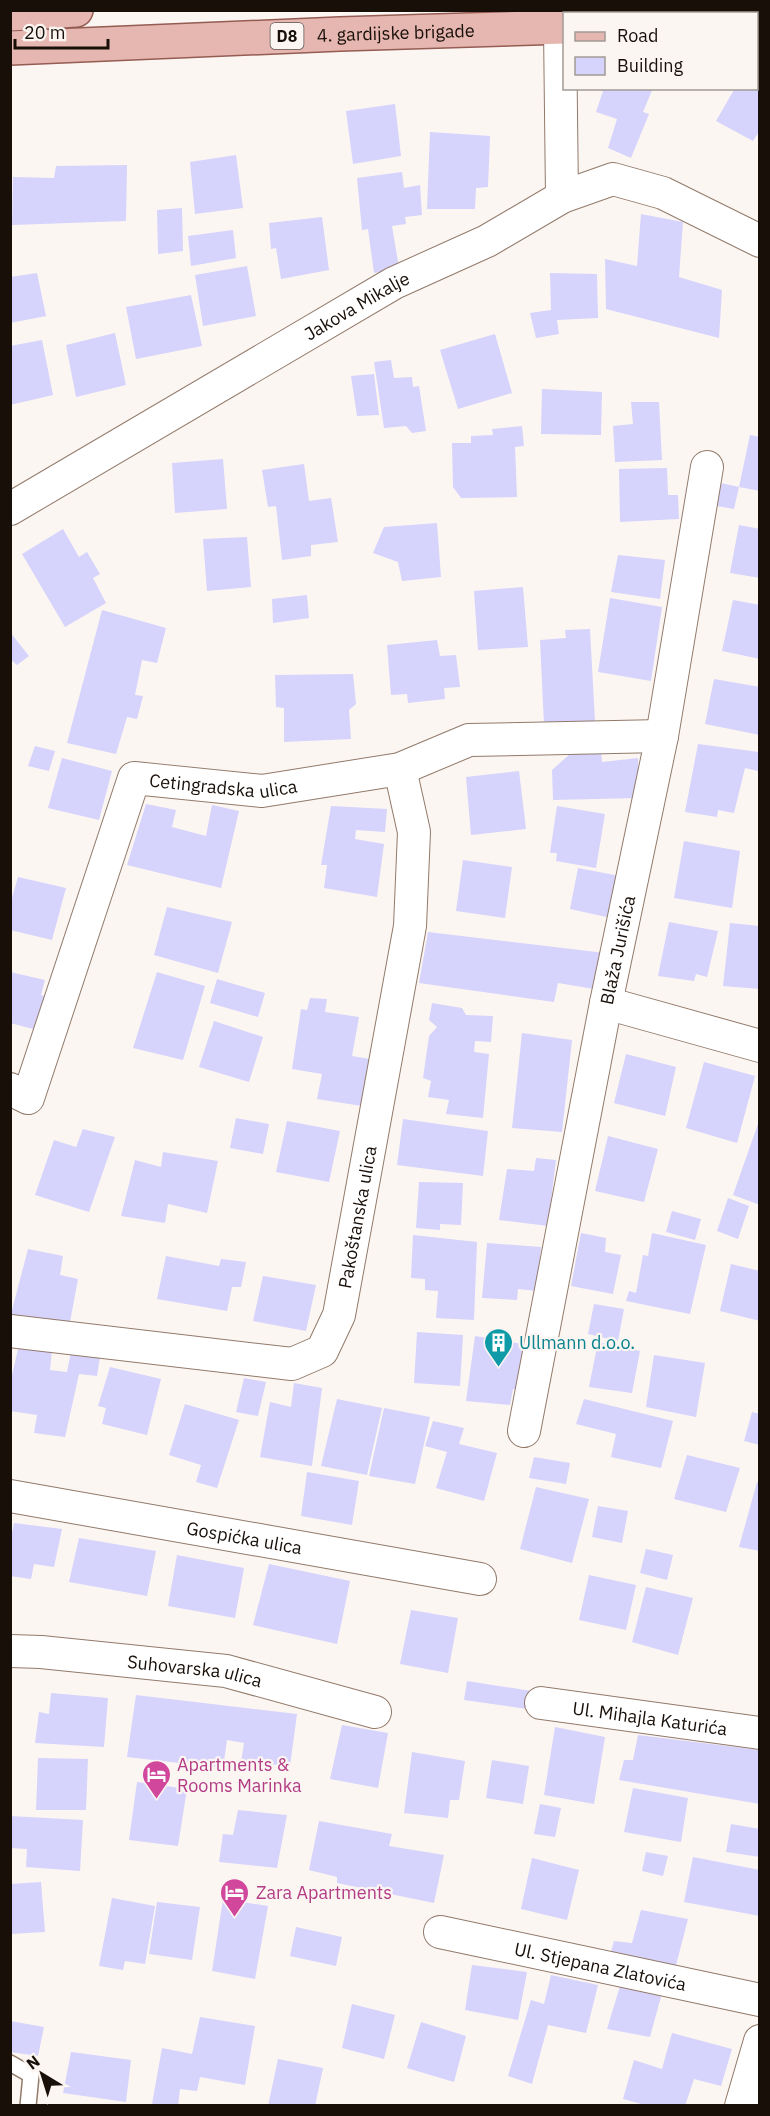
<svg xmlns="http://www.w3.org/2000/svg" width="770" height="2116" viewBox="0 0 770 2116" font-family="'IBM Plex Sans',sans-serif">
	<rect width="100%" height="100%" fill="#fcf6f2"/>
	<path fill="#d6d3fc" d="M756,73L760,75V130L753,141L716,121L735,88H756Z
		M597,88H653L643,112L649,114L631,158L608,148L617,119L596,112L603,91Z
		M395,104L401,156L353,164L346,111Z
		M430,132L490,136L488,187L476,188L475,209H427Z
		M236,155L243,208L195,214L190,162Z
		M127,165L126,221L12,225L13,177L54,178L56,166Z
		M402,172L404,188L420,185L422,215L405,217L406,224L392,226L399,268L374,273L368,229L362,230L357,178Z
		M182,208L183,251L158,254L157,210Z
		M641,214L683,222L679,277L722,290L719,338L606,309L605,259L637,266Z
		M322,217L329,270L281,279L276,248L271,249L269,223Z
		M233,230L236,258L191,266L188,236Z
		M247,266L256,316L203,326L195,275Z
		M37,273L46,316L10,323V277Z
		M550,273L597,274L598,318L557,320L559,334L536,338L530,313L551,310Z
		M191,295L202,346L136,359L126,307Z
		M115,333L126,385L76,397L66,345Z
		M495,334L512,393L458,409L440,350Z
		M42,340L53,395L10,405V346Z
		M391,360L394,378L412,377L413,387L419,386L426,431L412,433L406,426L384,428L374,362Z
		M374,374L379,415L357,416L351,376Z
		M542,389L602,392L601,435L541,434Z
		M631,402H659L662,460L615,462L613,426L633,424Z
		M522,426L524,446L515,447L517,497L461,498L453,487L452,443H471V436L493,435L492,429Z
		M750,435L760,437V491L739,487L734,509L711,505L716,482L739,487Z
		M223,459L227,509L175,513L172,463Z
		M304,464L309,501L331,498L338,542L311,545V556L282,560L276,506L268,507L262,470Z
		M667,468L668,495H678L679,519L620,522L619,469Z
		M437,523L441,577L402,581L398,562L373,553L384,527Z
		M739,525L760,529V578L730,573Z
		M63,529L79,557L87,552L100,574L93,578L106,603L65,627L22,554Z
		M247,537L251,587L207,591L203,539Z
		M618,555L665,560L660,599L611,592Z
		M523,587L528,647L478,650L474,591Z
		M307,595L309,618L273,623L272,599Z
		M610,598L662,607L651,681L598,672Z
		M733,600L760,605V659L722,651Z
		M102,610L166,628L157,663L142,660L135,695L143,696L137,719L127,717L116,754L67,743Z
		M590,629L595,722L544,725L540,640L566,638L565,630Z
		M10,632L29,656L17,665L10,659Z
		M437,640L440,656L456,655L460,687L444,688L445,699L408,703L407,694L391,695L387,645Z
		M353,674L356,704L349,710L351,739L284,742V708L276,707L275,675Z
		M714,679L760,687V735L705,724Z
		M698,744L759,752L758,771L745,768L734,813L718,810L717,817L685,812Z
		M35,746L55,751L49,771L28,766Z
		M601,750L602,762L638,758L639,798L553,800L552,770L570,754Z
		M62,758L112,771L99,820L48,808Z
		M519,771L526,829L471,835L466,777Z
		M146,804L176,810L172,827L206,836L212,805L239,811L221,888L127,865Z
		M331,806L387,809L385,832L356,830L355,839L384,844L377,897L324,888L327,865H321Z
		M557,806L605,814L596,868L556,861L557,853H550Z
		M684,841L740,851L732,908L674,898Z
		M463,860L512,867L505,918L456,911Z
		M578,868L620,876L611,918L570,909Z
		M18,877L66,888L52,940L10,930V905Z
		M167,907L232,922L218,973L154,955Z
		M669,922L718,931L707,977L696,974L694,981L658,976Z
		M730,923L760,926V989L723,986Z
		M428,932L605,953L600,990L558,983L554,1002L419,983Z
		M10,972L45,980L41,995L56,1000L45,1032L10,1023Z
		M157,972L205,986L183,1060L133,1048Z
		M217,979L265,993L258,1017L210,1003Z
		M310,998L327,999L325,1012L359,1017L352,1056L370,1059L362,1106L317,1099L322,1074L292,1069L301,1009L307,1010Z
		M432,1003L462,1008L466,1015L493,1016L491,1042L475,1041L474,1052L489,1054L483,1118L446,1114L449,1100L428,1097L431,1081L423,1078L429,1036L437,1027L429,1020Z
		M214,1021L263,1037L249,1082L199,1067Z
		M522,1033L572,1040L562,1132L512,1128Z
		M626,1054L676,1067L665,1116L614,1103Z
		M704,1062L755,1076L737,1143L686,1128Z
		M236,1118L269,1124L263,1154L230,1148Z
		M403,1119L488,1131L483,1176L397,1165Z
		M287,1121L340,1131L329,1182L276,1172Z
		M759,1121H760V1205L733,1195Z
		M83,1129L115,1137L89,1212L35,1195L54,1140L76,1147Z
		M608,1136L658,1149L644,1202L595,1191Z
		M163,1152L218,1161L207,1213L168,1204L165,1223L121,1216L135,1160L161,1167Z
		M536,1158L556,1160L548,1226L499,1220L507,1169L534,1171Z
		M419,1182L463,1183L461,1225L440,1224V1230L416,1228Z
		M728,1198L749,1206L738,1239L717,1231Z
		M672,1211L701,1219L695,1240L666,1232Z
		M581,1233L606,1238L605,1252L621,1255L613,1294L571,1286Z
		M652,1233L706,1245L690,1314L626,1301L629,1291L636,1293L643,1255L648,1256Z
		M413,1235L477,1242L474,1320L436,1318L438,1291L425,1290V1279L411,1278Z
		M487,1243L541,1247L537,1291L518,1289L517,1300L482,1298Z
		M28,1249L63,1256L60,1275L78,1279L68,1333L10,1318Z
		M166,1256L219,1266L221,1259L246,1262L241,1287H232L227,1311L157,1299Z
		M731,1264L760,1271V1321L720,1311Z
		M263,1276L316,1285L306,1331L253,1321Z
		M594,1304L624,1309L618,1341L588,1334Z
		M417,1332L463,1335L460,1386L414,1383Z
		M475,1336L529,1345L524,1391L513,1389L510,1405L466,1401Z
		M598,1342L640,1351L632,1393L589,1387Z
		M18,1349L52,1351L50,1370L67,1372L71,1352L100,1357L97,1376L79,1374L65,1437L34,1433L37,1415L10,1411V1384Z
		M654,1355L705,1363L696,1417L646,1407Z
		M110,1367L161,1379L147,1435L102,1424L106,1408L98,1406Z
		M244,1378L266,1382L258,1416L236,1412Z
		M294,1383L322,1388L312,1466L260,1457L270,1402L291,1407Z
		M337,1399L382,1408L367,1475L321,1466Z
		M584,1399L673,1421L661,1468L611,1457L616,1434L576,1424Z
		M185,1404L239,1420L217,1488L196,1482L201,1465L169,1455Z
		M384,1408L430,1417L415,1484L369,1476Z
		M752,1412L760,1414V1445L744,1441Z
		M433,1421L464,1428L459,1444L497,1453L484,1501L436,1488L447,1452L425,1446Z
		M687,1455L740,1468L726,1512L674,1499Z
		M534,1457L570,1463L566,1484L529,1478Z
		M307,1472L359,1481L352,1525L301,1516Z
		M757,1482L760,1483V1551L739,1547Z
		M536,1487L589,1499L572,1563L520,1549Z
		M598,1506L628,1511L622,1543L592,1537Z
		M14,1523L62,1529L54,1567L34,1564L31,1579L10,1576V1543Z
		M79,1538L156,1551L147,1596L69,1582Z
		M646,1549L673,1555L667,1580L640,1573Z
		M177,1555L244,1568L235,1618L168,1606Z
		M269,1564L350,1581L337,1644L253,1625Z
		M589,1575L636,1585L626,1630L579,1620Z
		M646,1587L693,1598L678,1655L632,1642Z
		M411,1610L458,1618L448,1673L400,1664Z
		M467,1681L538,1692L534,1710L464,1700Z
		M51,1693L108,1698L104,1747L35,1743L39,1712L49,1714Z
		M136,1695L297,1714L290,1766L241,1762L244,1743L227,1740L223,1768L127,1757Z
		M342,1725L388,1733L378,1788L330,1779Z
		M555,1727L605,1737L594,1804L544,1795Z
		M638,1735L760,1750V1804L619,1780L624,1760H633Z
		M412,1752L465,1761L459,1800H450L448,1818L404,1813Z
		M38,1758L88,1759L86,1810H36Z
		M492,1760L529,1766L523,1804L486,1798Z
		M137,1782L187,1789L178,1846L129,1840Z
		M633,1788L688,1798L681,1842L624,1832Z
		M540,1804L561,1808L555,1837L534,1834Z
		M238,1810L287,1815L277,1868L219,1862L223,1834L233,1835Z
		M10,1816L83,1820L80,1871L26,1867L27,1849L10,1848Z
		M319,1821L392,1834L389,1846L444,1855L434,1903L337,1883V1877L309,1870Z
		M731,1824L760,1829V1857L726,1852Z
		M646,1852L668,1856L663,1876L642,1871Z
		M693,1857L760,1870V1916L684,1902Z
		M532,1858L579,1870L567,1920L521,1909Z
		M41,1882L45,1932L10,1934V1884Z
		M112,1898L155,1906L145,1964L125,1961L123,1970L99,1966Z
		M223,1899L268,1906L255,1979L212,1971Z
		M157,1902L200,1907L192,1960L149,1954Z
		M641,1910L688,1919L674,1973L608,1962L614,1941L632,1943Z
		M296,1927L342,1937L336,1966L290,1956Z
		M472,1965L527,1972L518,2020L465,2010Z
		M551,1975L598,1985L586,2033L548,2025L532,2084L508,2076L531,2000L544,2004Z
		M620,1986L662,1993L650,2037L607,2029Z
		M352,2004L395,2015L384,2059L342,2048Z
		M200,2017L255,2026L245,2085L200,2077L197,2091L180,2089L178,2106L152,2104L162,2048L192,2054Z
		M10,2021L44,2027L38,2056L10,2052Z
		M421,2022L466,2036L454,2082L407,2068Z
		M672,2033L732,2049L721,2086L694,2079L685,2106H648L623,2099L634,2060L662,2069Z
		M71,2052L131,2060L126,2102L63,2093Z
		M278,2059L323,2068L315,2106H268Z"/>
	<g fill="none" stroke-linecap="round" stroke-linejoin="round">
		<defs>
			<path id="lane" d="M10,2063L31,2075L28,2106"/>
			<g id="street">
				<path d="M562,197L613,179L663,193L760,241"/>
				<path id="s1" d="M10,509L394,283L487,241L562,197L560,28"/>
				<path d="M606,1003L760,1046"/>
				<path id="s2" d="M10,1089L28,1098L134,778L262,791L400,769L469,740L662,736"/>
				<path id="s3" d="M10,1331L292,1364L322,1351L339,1315L410,926L414,832L400,769"/>
				<path id="s4" d="M524,1431L606,1003L662,736L707,467"/>
				<path id="s5" d="M10,1496L480,1579"/>
				<path id="s6" d="M10,1651L41,1652L226,1671L375,1712"/>
				<path id="s7" d="M541,1703L760,1733"/>
				<path id="s8" d="M440,1932L760,2000"/>
				<path d="M741,2106L760,2041"/>
			</g>
			<g id="primary">
				<path d="M10,14L76,10"/>
				<path d="M756,20H760"/>
				<path id="s9" d="M10,48L340,34L564,27"/>
			</g>
		</defs>
		<use href="#lane" stroke="#927a6a" stroke-width="18"/>
		<use href="#street" stroke="#927a6a" stroke-width="34"/>
		<use href="#primary" stroke="#945c53" stroke-width="36"/>
		<use href="#lane" stroke="#fff" stroke-width="15"/>
		<use href="#street" stroke="#fff" stroke-width="32"/>
		<use href="#primary" stroke="#e6b6b0" stroke-width="33"/>
	</g>
	<defs>
		<symbol id="building-pin" viewBox="-11 -11 22 30"><path d="M0 17L-7.5 6A9.5 9.5 0 1 1 7.5 6Z" fill="#0f9aa8" stroke="#fcf6f2"/><path d="M-4-6H4V6H1V3H-1V6H-4ZM-2.5-4.3h1.7v1.8h-1.7ZM.8-4.3h1.7v1.8H.8ZM-2.5-1h1.7V.8h-1.7ZM.8-1h1.7V.8H.8Z" fill="#fff"/></symbol>
		<symbol id="hotel-pin" viewBox="-11 -11 22 30"><path d="M0 17L-7.5 6A9.5 9.5 0 1 1 7.5 6Z" fill="#d1479c" stroke="#fcf6f2"/><path d="M-6-4.5h1.5V1H6V5H4.5V3h-9V5H-6ZM-4 0a1.8 1.8 0 1 1 3.6 0ZM.5 0V-2.5h3Q6-2.5 6 0Z" fill="#fff"/></symbol>
	</defs>
	<g fill-rule="evenodd">
		<use href="#building-pin" x="482" y="1326" width="33" height="45"/>
		<use href="#hotel-pin" x="140" y="1758" width="33" height="45"/>
		<use href="#hotel-pin" x="218" y="1876" width="33" height="45"/>
	</g>
	<g text-anchor="middle" dominant-baseline="central" stroke-width="4.5" stroke-linejoin="round" paint-order="stroke">
		<rect fill="#fcf6f2" stroke="#5c544f" stroke-width="1.5" x="270.5" y="23" width="33" height="26" rx="4.5"/>
		<g font-size="16" font-weight="bold" fill="#180f09">
			<text x="287" y="36">D8</text>
		</g>
		<g font-size="18" fill="#180f09" stroke="#fcf6f2">
			<text stroke="none"><textPath href="#s9" startOffset="386">4. gardijske brigade</textPath></text>
			<text stroke="none"><textPath href="#s1" startOffset="402">Jakova Mikalje</textPath></text>
			<text stroke="none"><textPath href="#s2" startOffset="447">Cetingradska ulica</textPath></text>
			<text stroke="none"><textPath href="#s4" startOffset="490">Blaža Jurišića</textPath></text>
			<text stroke="none"><textPath href="#s3" startOffset="456">Pakoštanska ulica</textPath></text>
			<text stroke="none"><textPath href="#s5" startOffset="238">Gospićka ulica</textPath></text>
			<text stroke="none"><textPath href="#s6" startOffset="186">Suhovarska ulica</textPath></text>
			<text stroke="none"><textPath href="#s7" startOffset="110">Ul. Mihajla Katurića</textPath></text>
			<text stroke="none"><textPath href="#s8" startOffset="164">Ul. Stjepana Zlatovića</textPath></text>
		</g>
		<g font-size="18" fill="#0d838f" stroke="#fcf6f2" text-anchor="start">
			<text x="519" y="1342">Ullmann d.o.o.</text>
		</g>
		<g font-size="18" fill="#b23c85" stroke="#fcf6f2" text-anchor="start">
			<text x="177" y="1764">Apartments &amp;<tspan x="177" dy="21">Rooms Marinka</tspan></text>
			<text x="256" y="1892">Zara Apartments</text>
		</g>
	</g>
	<rect width="770" height="2116" fill="none" stroke="#180f09" stroke-width="24"/>
	<rect x="563" y="12" width="195" height="78" fill="#fcf6f2" stroke="#a19a95" stroke-width="1.5"/>
	<rect x="575" y="32" width="30" height="9" fill="#e6b6b0" stroke="#a19a95" stroke-width="1.5"/>
	<text x="617" y="42" font-size="18" fill="#180f09">Road</text>
	<rect x="575" y="57" width="30" height="18" fill="#d6d3fc" stroke="#a19a95" stroke-width="1.5"/>
	<text x="617" y="72" font-size="18" fill="#180f09">Building</text>
	<g transform="translate(42 2074) rotate(322)" stroke="#fcf6f2" stroke-width="4.5" paint-order="stroke">
	<path d="M0-4.5L10 22L0 15L-10 22Z" fill="#180f09"/>
	<text y="-9" font-size="16" font-weight="bold" text-anchor="middle" fill="#180f09">N</text>
	</g>
	<path d="M15 39v9h93v-9" fill="none" stroke="#180f09" stroke-width="3"/>
	<text x="24" y="39" font-size="18" fill="#180f09" stroke="#fcf6f2" stroke-width="4.5" paint-order="stroke">20 m</text>
</svg>
